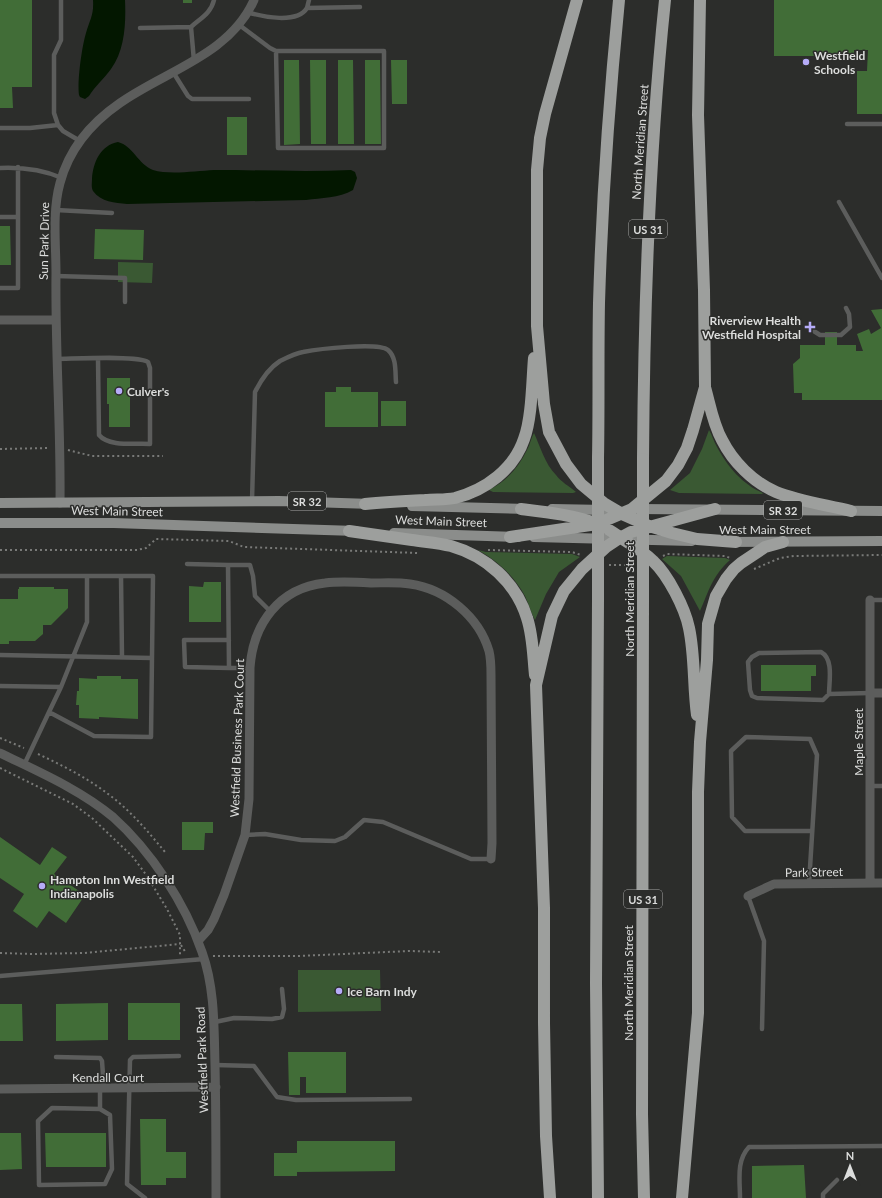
<svg xmlns="http://www.w3.org/2000/svg" width="882" height="1198" viewBox="0 0 882 1198" font-family="Lato,sans-serif">
	<rect width="100%" height="100%" fill="#2c2d2b"/>
	<path fill="#3a5933" d="M118,262L153,263L152,283L118,282Z
		M709,430C712,435 714,442 717,447C727,466 743,485 763,493L762,494L679,493L670,490L690,473L702,449Z
		M534,433C540,446 545,464 556,475C561,482 569,486 576,492L573,493L493,492L489,490C506,482 519,467 527,450C530,445 531,438 534,433Z
		M478,550L486,552L572,554L580,557L559,572L546,594L535,620C531,613 529,604 525,596C514,576 499,562 478,550Z
		M667,556L725,558L730,560C712,576 709,591 700,611L681,576L662,559Z
		M298,970H380L381,1011L298,1012Z"/>
	<path fill="#031700" d="M93,0H125C126,23 125,50 111,69C104,79 95,86 89,96L85,99L80,97L79,95C77,81 82,46 86,33C90,19 94,15 93,0Z
		M118,142C133,146 138,164 153,170C169,175 196,171 214,170C260,170 306,172 351,170L355,172L357,178L353,190C339,198 321,198 306,200L127,204C115,203 101,202 93,191C91,187 92,183 92,179C93,162 101,145 118,142Z"/>
	<path fill="#416d37" d="M0,0H32V87H12L13,108H0Z
		M183,0H192V3H183Z
		M774,0H882V114H857V71H867L868,50H854V56H774Z
		M284,60H299L300,144L284,145Z
		M310,60H326V144H311Z
		M338,60H353L354,144H338Z
		M365,60H380L381,144H365Z
		M391,60H407V104H392Z
		M227,117H247V155H227Z
		M0,226H10L11,265H0Z
		M95,229L144,230L143,260L94,259Z
		M882,309V400H802V393H794L793,364L800,358V345H825V332H837V345H856V351H863L857,334L869,329L871,334L881,328L871,310Z
		M107,378H130V427H109V404H107Z
		M336,387H351V392H378V427H325V392H336Z
		M381,401H406V426H381Z
		M204,582H221V622H189V586L203,587Z
		M19,587H54V589H68V608L51,625H43V634L35,641H9V644H0V599H18V589H19Z
		M761,665H816V676H811V691H761Z
		M97,676H121V679H138V719L99,717V719L79,718V705H76L77,691H79V678L97,679Z
		M182,822H213V833H205L204,850H182Z
		M0,837L40,865L52,847L67,857L54,874L85,895L66,923L49,911L37,928L13,911L24,894L0,878Z
		M108,1003V1040L56,1041V1004Z
		M128,1003H180V1040H128Z
		M0,1004H22L23,1041H0Z
		M288,1052H346V1093H306V1077H300V1095H289Z
		M140,1119H166V1152H186V1178H166V1185H141Z
		M0,1133H21L22,1169L0,1170Z
		M45,1133H106V1167H46Z
		M297,1141H395V1171L297,1172V1176H274V1153H297Z
		M804,1165L806,1198H752V1166Z"/>
	<g fill="none" stroke-linecap="round" stroke-linejoin="round">
		<path stroke="#797a78" stroke-width="2" stroke-dasharray="2 3" stroke-linecap="butt" d="M0,449L50,448
			M68,450L92,456H163
			M0,550H137L146,548L156,539L229,541L244,547L418,553
			M488,550L572,552L581,555
			M663,556L667,554L725,556L730,558
			M609,565H633
			M754,569L780,558L794,556L882,555
			M0,738L24,748
			M38,754C66,767 93,781 117,801C135,816 150,834 165,852
			M0,768L73,804L92,818L133,857L147,876L167,909L180,935V955
			M181,945L186,953
			M0,953L32,954L84,953L180,944
			M213,956H299L409,951L442,952"/>
		<path stroke="#5c5d5c" stroke-width="4.5" d="M61,0V40L54,55V113L58,125L63,131L80,141
			M307,8L309,0
			M247,12C263,17 297,24 307,8L360,7
			M238,24L270,48L276,51H384V148H278L276,51
			M140,28L191,27
			M194,61L191,27C201,18 211,13 214,0
			M173,72L188,96L192,99H249
			M847,124H882
			M0,128H30L58,125
			M0,168C22,167 41,169 62,178
			M839,202L882,278
			M56,210L112,213
			M0,217H18
			M56,276L125,278V302
			M0,288H18V167
			M809,328L820,335H841L850,327L849,314L846,308
			M56,359C72,359 138,355 148,362L150,368V444C135,443 109,447 99,435L98,359
			M252,501L255,392C261,380 269,368 280,361C286,358 296,353 303,352C318,349 378,342 388,350C397,358 395,372 396,382
			M187,564L228,565
			M0,576H87
			M87,576H153L151,737L94,736L49,712L61,687L87,622Z
			M121,576L122,657
			M870,600H882
			M229,640H184L185,667L229,668
			M0,655L152,658
			M250,668H229L228,565H250L253,576L255,596L270,611
			M0,686L61,687
			M829,694C829,682 834,659 821,652L759,653L752,657L748,662L750,690L752,696L757,698L823,700L829,694L870,693
			M24,765L49,712
			M870,786H882
			M245,835L265,834L301,840L335,841L345,837L364,820L383,822L471,859H491
			M809,884L817,755L810,739L746,737L731,751L732,817L745,831H812
			M748,896L764,941L762,1029
			M0,976L204,959
			M215,1022L234,1018L272,1019L282,1017L284,1009L282,989
			M56,1057L100,1058L102,1061L104,1089
			M215,1065L254,1066L277,1097L296,1100L410,1099
			M100,1089V1109L52,1108L38,1121L39,1185L105,1184L112,1169L110,1115L100,1109
			M145,1198L127,1184L130,1060L133,1057L179,1056
			M740,1198C740,1180 736,1161 749,1147L882,1146
			M823,1198V1194L837,1180"/>
		<path stroke="#5c5d5c" stroke-width="9" d="M0,320H56
			M60,503C61,426 55,350 56,273C56,244 52,212 60,183C69,149 91,123 120,103C165,71 230,55 254,0
			M870,600V883
			M870,693H882
			M0,753C39,772 79,789 113,817C151,851 185,903 202,952C215,988 214,1028 215,1065C216,1109 216,1154 216,1198
			M748,896L774,884L882,883
			M198,941L208,930L214,919L224,895L245,835L249,799L250,668C253,624 279,588 325,583C340,581 356,582 371,583C384,583 397,582 410,584C446,589 479,617 489,651C491,659 491,668 491,675L492,843L491,859
			M0,1089L216,1087"/>
		<path stroke="#8b8d8b" stroke-width="10" d="M0,503L279,501L372,504
			M412,506L528,509
			M552,509L606,510
			M636,509L882,511
			M0,523H114L356,531
			M394,533L518,537
			M534,537L692,541
			M728,542L882,541"/>
		<path stroke="#9d9f9d" stroke-width="12" d="M577,0L545,114L540,138L537,170V326L544,404L549,432L566,464L581,484L605,504L622,514L649,526L672,533L697,539L736,542
			M705,387C710,405 713,424 722,440C733,462 753,482 776,492C798,501 827,505 851,511
			M598,458C599,407 598,355 599,303C602,202 609,101 619,0
			M643,459C644,305 649,153 665,0
			M365,504C385,502 405,501 425,500C435,499 446,500 455,498C486,490 514,469 524,439C532,418 532,381 534,358
			M521,509C546,512 574,515 598,524C606,527 614,533 621,538C632,545 644,552 653,561C668,575 685,608 689,628C695,656 693,686 697,715
			M349,531C370,534 391,537 412,540C425,542 438,543 451,546C486,556 516,582 527,618C533,636 533,656 535,675
			M510,537L597,524L632,509L666,481L678,465L687,448L693,430L705,387L704,290L698,115L700,0
			M643,600L642,1114L644,1198
			M550,1198L546,1136L544,1023V908L536,685L552,616L564,591L582,569L606,547L618,539L631,532L715,509
			M598,1198L596,983L598,600
			M682,1198L698,1013V792L700,742L707,660L708,624L716,596L726,579L734,569L741,563L765,547L783,542"/>
		<path stroke="#9d9f9d" stroke-width="12" d="M598,458V600
			M643,459V600"/>
	</g>
	<g fill="#b6acf8" stroke="#2c2d2b" stroke-width="1.5">
		<circle cx="806" cy="62" r="4"/>
		<path d="M808 321h4v4h4v4h-4v4h-4v-4h-4v-4h4z"/>
		<circle cx="119" cy="391" r="4"/>
		<circle cx="42" cy="886" r="4"/>
		<circle cx="339" cy="991" r="4"/>
	</g>
	<g text-anchor="middle" dominant-baseline="central" stroke-width="3" stroke-linejoin="round" paint-order="stroke">
		<g fill="#2c2d2b" stroke="#a7a8a7" stroke-width="1">
			<rect x="629" y="220" width="38" height="18" rx="3"/>
			<rect x="288" y="492" width="38" height="18" rx="3"/>
			<rect x="764" y="501" width="38" height="18" rx="3"/>
			<rect x="624" y="890" width="38" height="18" rx="3"/>
		</g>
		<g font-size="11" font-weight="bold" fill="#dcdddc">
			<text x="648" y="229">US 31</text>
			<text x="307" y="501">SR 32</text>
			<text x="783" y="510">SR 32</text>
			<text x="643" y="899">US 31</text>
		</g>
		<g font-size="12" font-weight="bold" fill="#dcdddc" stroke="#2c2d2b" text-anchor="start">
			<text x="814" y="55">Westfield<tspan x="814" dy="14">Schools</tspan></text>
			<text x="801" y="320" text-anchor="end">Riverview Health<tspan x="801" dy="14">Westfield Hospital</tspan></text>
			<text x="127" y="391">Culver's</text>
			<text x="50" y="879">Hampton Inn Westfield<tspan x="50" dy="14">Indianapolis</tspan></text>
			<text x="347" y="991">Ice Barn Indy</text>
		</g>
		<g font-size="12" fill="#dcdddc" stroke="#2c2d2b">
			<text transform="translate(640 142) rotate(-86)">North Meridian Street</text>
			<text transform="translate(44 241) rotate(-89)">Sun Park Drive</text>
			<text transform="translate(117 511) rotate(1)">West Main Street</text>
			<text transform="translate(441 521) rotate(2)">West Main Street</text>
			<text x="765" y="529">West Main Street</text>
			<text transform="translate(629 599) rotate(-90)">North Meridian Street</text>
			<text transform="translate(237 738) rotate(-88)">Westfield Business Park Court</text>
			<text transform="translate(858 742) rotate(-90)">Maple Street</text>
			<text transform="translate(814 872) rotate(-1)">Park Street</text>
			<text transform="translate(628 983) rotate(-90)">North Meridian Street</text>
			<text transform="translate(202 1060) rotate(-92)">Westfield Park Road</text>
			<text x="108" y="1077">Kendall Court</text>
		</g>
	</g>
	<g transform="translate(850 1166)" stroke="#2c2d2b" stroke-width="3" paint-order="stroke">
	<path d="M0-3L7 15L0 10L-7 15Z" fill="#dcdddc"/>
	<text y="-6" font-size="11" font-weight="bold" text-anchor="middle" fill="#dcdddc">N</text>
	</g>
</svg>
